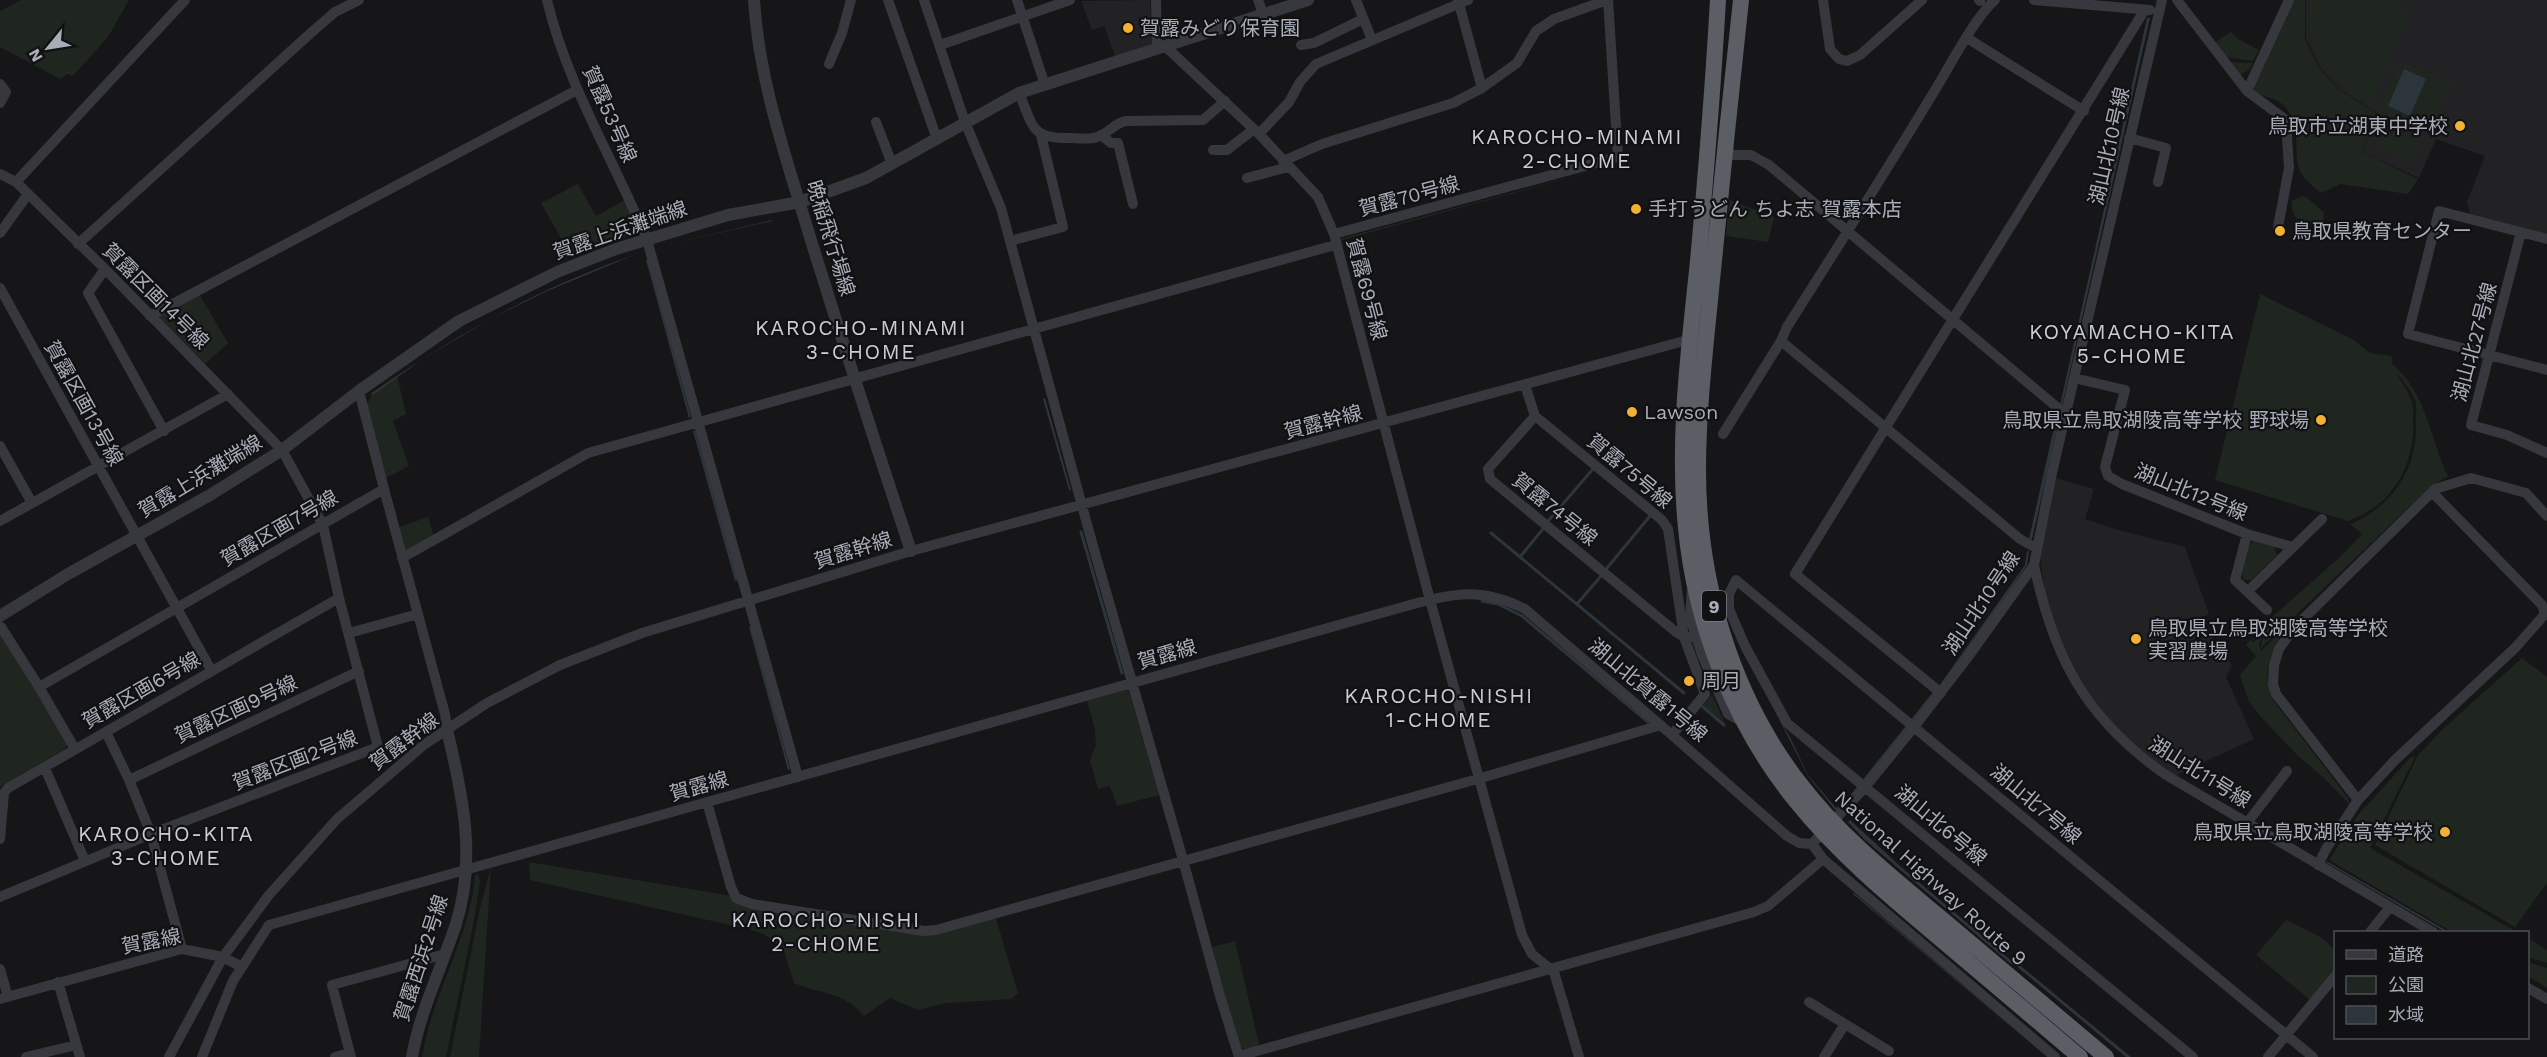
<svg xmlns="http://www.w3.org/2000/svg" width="2547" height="1057" viewBox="0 0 2547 1057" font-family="'Work Sans','Noto Sans JP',sans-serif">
	<rect width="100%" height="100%" fill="#161618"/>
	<path fill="#222225" d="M1150,0L1152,44L1115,56L1104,26L1092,30L1081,1Z
		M2306,0H2547V237L2471,217L2467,202L2485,156L2436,139L2419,178L2362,152L2377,113L2338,88L2319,66L2306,38Z
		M2055,478L2094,489L2085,519L2118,530L2185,547L2209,614L2199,619L2232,665L2226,677L2254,739L2180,773L2176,777L2116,730L2072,671L2046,602L2040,555Z"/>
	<path fill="#1e261f" d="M21,0H129L108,37L73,76L68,74L60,79L0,47V11Z
		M2294,0H2305V39L2318,66L2337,88L2376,113L2362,152L2418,179L2408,194L2340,184L2321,193C2314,187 2306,181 2301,173C2291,155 2305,122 2281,103C2274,98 2263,96 2255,92L2254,85Z
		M2311,0H2386L2410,11L2372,107C2332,82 2299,51 2311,0Z
		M2231,32L2238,39L2259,50L2253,61L2224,57L2214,43Z
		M2400,61L2453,82L2430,134L2379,111Z
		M2227,62L2253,63L2249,70L2238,76Z
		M2386,128L2422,143L2413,163L2378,147Z
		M1623,163L1339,241V239Z
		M578,184L596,216L625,200L636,225L633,234L571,256L541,203Z
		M2302,196L2306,197L2324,212L2323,224L2296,218L2292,210V201Z
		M1729,200L1774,217L1768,242L1726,236Z
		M198,292L228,343L205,364L159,318L160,314Z
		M2260,294L2352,339L2370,353L2392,356V364C2426,391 2430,439 2448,476L2429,488L2260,649L2264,633L2252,640L2261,627L2340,557L2362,534L2350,524C2392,507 2418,468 2416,423C2416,416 2417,407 2415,400C2411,391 2403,381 2397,373C2401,382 2409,392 2412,402C2414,407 2413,415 2413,420C2415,466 2393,505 2348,521L2215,480Z
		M397,375L406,414L393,421L409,466L386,478L365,407L371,397L370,394Z
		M428,517L434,537L406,553L399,527Z
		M2254,540L2274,546L2277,555L2251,580H2244C2239,569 2244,548 2254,540Z
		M2298,614C2277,643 2255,668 2276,704L2348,798L2350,805L2323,777L2298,756L2261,717L2249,702L2240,675L2256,656L2246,645L2250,640L2253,642L2262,635L2259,646L2261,651Z
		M0,632L67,743L65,749L0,787Z
		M2522,658L2547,677V883L2515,927L2375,845L2418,755L2444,728Z
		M1125,690L1129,691L1159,795L1117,806L1110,786L1098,789L1090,760L1096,745L1095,729L1087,701Z
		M1712,695L1725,723L1703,705Z
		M2411,757H2415L2370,848L2517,932H2452L2329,860L2358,815Z
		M529,862L732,896L917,932L995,915L1018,993L1011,999L947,1003L918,1010L890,998L864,1016C842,990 821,995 794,983L783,948L765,935L752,930L530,880Z
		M491,867L479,1057H450L480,908Z
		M478,872L480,882L473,926L446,1057H422C432,994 469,941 475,876Z
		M2286,920L2322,938L2335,950V969L2311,1001L2256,955Z
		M2528,938L2547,950V963L2528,957Z
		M1235,941L1260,1048L1244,1050L1240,1046L1209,948Z
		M2528,962L2547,968V988L2528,976Z"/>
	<path fill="#2c353c" d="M2147,18H2150L2062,406L2060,405Z
		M2404,69L2426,79L2410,116L2388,106Z
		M772,220V221L666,245Z
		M634,255L545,292L492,318L421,360L373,395L372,393C454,335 539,288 634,255Z
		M648,259L691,417L689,418L651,278L646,260Z
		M1045,398L1071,490H1069L1043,399Z
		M2057,414L2060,415L2032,539H2029Z
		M695,430L738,580L735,581L693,431Z
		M2027,551H2029L2027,565L1946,682L1939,686L2025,565Z
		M751,626L790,769L788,770L749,627Z
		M1933,692L1936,694L1845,805L1836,811L1808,776L1779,719L1790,737L1808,775L1836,808L1844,803Z
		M1850,820L1901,867L2013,962L2017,963L2131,1057H2126L2015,965L2011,964L1864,839L1848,822Z
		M2325,862H2328L2449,932H2445Z
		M1854,893L2047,1057L1853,894Z"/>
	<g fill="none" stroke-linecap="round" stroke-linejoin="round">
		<path stroke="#2c353c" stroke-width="3" d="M1549,520L1593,469
			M1081,532L1122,673
			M1491,533L1684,693
			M1520,557L1543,529
			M1607,568L1650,516
			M1482,601L1498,604L1522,616L1648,722
			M1577,604L1601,576
			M1703,707L1724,725"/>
		<path stroke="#37383d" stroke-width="10" d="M547,0C567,85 614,160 647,240L798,777
			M888,0L937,139
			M924,0L965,122L1001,208L1093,546L1183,860L1220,996L1239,1057
			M1017,0L1045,85
			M1156,0L1157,49
			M1258,0L1264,16
			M1356,0L1372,40
			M1823,0L1830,49L1839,59L1847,61L1860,55L1922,0
			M1979,0L1980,1
			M2034,0L2150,10
			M2177,0L2247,91L2289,0
			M1967,38L2084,111
			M940,45L1070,0
			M1301,45L1314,43L1363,19
			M1166,47L1259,134L1318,197L1334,234L1430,600L1522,935L1532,954L1554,972L1579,1057
			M829,64L842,33L851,0
			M0,84L6,92L0,103
			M1482,88L1517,63L1536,31L1554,19L1607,0
			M2247,91L2286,120L2289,168L2278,227
			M1019,93C1033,125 1030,139 1069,138C1077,138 1089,140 1097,137C1108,134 1114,123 1126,121L1203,120L1225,101
			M876,122L892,164
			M1259,134L1289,102L1300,82L1316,64L1468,0
			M1101,135L1111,143H1118L1133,204
			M2129,138L2166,148L2158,182
			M1213,150H1227L1254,129
			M1724,155H1751L1769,165L2065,414
			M1283,161L1322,144L1453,103L1482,88L1458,0
			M0,174L16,182L105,269L282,450L323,525L339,598L378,747L151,834L0,897
			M1247,178L1288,167
			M16,182L185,0
			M2521,232L2471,425L2507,435L2547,453
			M0,233L28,194
			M1334,234L1618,157L1608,0
			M2547,239L2439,211L2408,334L2547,370
			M1010,241L1063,227L1041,135
			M78,244L313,31L335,12L359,0
			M105,269L88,293L164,431
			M0,288L211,670
			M150,316L577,90
			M1781,341L2020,539L2036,548
			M2074,378L2125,390L2105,467L2108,476L2122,484L2247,534L2293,547
			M1525,385L1535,416L1488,469L1490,479L1676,632L1684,637H1695
			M359,391L384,489
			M1535,416L1662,520L1668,529L1684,637L1705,694L1672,735
			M1723,434L1781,341L1787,327C1836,250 1885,173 1932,95C1947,71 1976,15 1995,0
			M0,446L32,503
			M0,521L228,394
			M2247,534L2235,580L2267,610
			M402,558L588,453L1335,245
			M2034,565C2054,659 2086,719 2166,775L2433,932
			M1692,588L1690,617L1702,655L1728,714L1744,723
			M2248,591L2322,519
			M1,627L39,687
			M349,633L418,614
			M1941,693L1795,574L2144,11
			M106,732L129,780L151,834L182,949
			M75,749L39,687L384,489L445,714L447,730
			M45,768L85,861
			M129,780L359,671
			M2358,800L2395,760L2515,648L2545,614L2542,605L2432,492
			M707,802L731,887L736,898L752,904L924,931L936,930L1481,778L1661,725
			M2247,823L2287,771
			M0,839L4,793L8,788L339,598
			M1812,844L1823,859L2055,1057
			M2318,865L2326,849L2358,800L2276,694L2273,684L2274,665L2279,649L2293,629L2435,489L2471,478L2526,493L2547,516
			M2370,932L2390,907
			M0,969L8,997
			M58,982L80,1057
			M2528,988L2547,999
			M0,999L182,949L223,957L242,967L269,925L1410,605C1456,593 1481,587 1525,609L1672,735L1787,836L1799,843L1812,844L1866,786L1914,727L1968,657L2034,565L2052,473L2162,0
			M1809,1002L1845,1024
			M1239,1056L1754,912L1768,906L1823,859
			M26,1057L76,1045
			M169,1057L223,957L269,895L337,819L425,744L487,703L560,665L642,633L911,551L1695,338
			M202,1057L233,981L242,967
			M335,1057L350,1053
			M351,1057L332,985L445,954
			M1824,1057L1845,1024L1889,1051
			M2193,1057L1787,723L1745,646L1729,609V594L1736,580L2313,1057
			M2268,1057L2336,975"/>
		<path stroke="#37383d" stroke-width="12" d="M754,0C759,81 786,157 809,234C842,340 876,446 911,551
			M0,616L68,574L210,495L282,450L359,391L459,321L557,272L616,249L728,215L800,202L866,178L1019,93L1308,0
			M412,1057C420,1012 440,971 455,927C477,861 463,796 447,730"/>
		<path stroke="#5b5e65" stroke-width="16" d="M1718,0C1713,87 1706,174 1698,261C1689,349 1677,439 1686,528C1695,624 1734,725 1796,801C1836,851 1887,894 1936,935C1984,976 2032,1016 2080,1057
			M1741,0C1731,93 1721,187 1712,280C1706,343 1698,407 1698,470C1698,581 1731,695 1800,784C1838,834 1889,875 1937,915C1993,962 2050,1010 2106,1057"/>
	</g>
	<g fill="#f2b134" stroke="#111113" stroke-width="2">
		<circle cx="1128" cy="28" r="6"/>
		<circle cx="2460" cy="126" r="6"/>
		<circle cx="1636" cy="209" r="6"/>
		<circle cx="2280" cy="231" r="6"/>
		<circle cx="1632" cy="412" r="6"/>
		<circle cx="2321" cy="420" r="6"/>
		<circle cx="2136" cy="639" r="6"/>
		<circle cx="1689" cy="681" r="6"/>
		<circle cx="2445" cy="832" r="6"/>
	</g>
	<g text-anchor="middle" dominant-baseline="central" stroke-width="4.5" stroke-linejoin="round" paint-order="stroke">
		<rect fill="#111113" stroke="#7b7e86" stroke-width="1.5" x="1702" y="591" width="24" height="30" rx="4.5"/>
		<g font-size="18" font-weight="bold" fill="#a8adb8">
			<text x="1714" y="606">9</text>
		</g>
		<g font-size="20" fill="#a8adb8" stroke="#111113" text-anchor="start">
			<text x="1140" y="28">賀露みどり保育園</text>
			<text x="2448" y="126" text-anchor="end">鳥取市立湖東中学校</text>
			<text x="1648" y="209">手打うどん ちよ志 賀露本店</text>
			<text x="2292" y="231">鳥取県教育センター</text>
			<text x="1644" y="412">Lawson</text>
			<text x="2309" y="420" text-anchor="end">鳥取県立鳥取湖陵高等学校 野球場</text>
			<text x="2148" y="628">鳥取県立鳥取湖陵高等学校<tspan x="2148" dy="23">実習農場</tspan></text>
			<text x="1701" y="681">周月</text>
			<text x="2433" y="832" text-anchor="end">鳥取県立鳥取湖陵高等学校</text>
		</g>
		<g font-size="20" fill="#a8adb8" stroke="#111113">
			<text transform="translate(610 114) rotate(66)">賀露53号線</text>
			<text transform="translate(2109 146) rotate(-77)">湖山北10号線</text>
			<text transform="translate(1409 196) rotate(-15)">賀露70号線</text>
			<text transform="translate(620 230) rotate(-19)">賀露上浜灘端線</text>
			<text transform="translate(831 238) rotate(73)">晩稲飛行場線</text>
			<text transform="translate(1367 289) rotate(75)">賀露69号線</text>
			<text transform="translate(156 296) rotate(45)">賀露区画14号線</text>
			<text transform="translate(2474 342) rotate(-75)">湖山北27号線</text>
			<text transform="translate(84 403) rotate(61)">賀露区画13号線</text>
			<text transform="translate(1323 422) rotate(-15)">賀露幹線</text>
			<text transform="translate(1630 471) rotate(40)">賀露75号線</text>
			<text transform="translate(200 476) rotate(-31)">賀露上浜灘端線</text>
			<text transform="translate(2191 492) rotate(22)">湖山北12号線</text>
			<text transform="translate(1555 509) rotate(39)">賀露74号線</text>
			<text transform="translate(279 528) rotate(-30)">賀露区画7号線</text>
			<text transform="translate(853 550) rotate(-17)">賀露幹線</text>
			<text transform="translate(1981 603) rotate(-56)">湖山北10号線</text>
			<text transform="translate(1167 654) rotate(-16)">賀露線</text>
			<text transform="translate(141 690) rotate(-30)">賀露区画6号線</text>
			<text transform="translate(1648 690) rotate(40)">湖山北賀露1号線</text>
			<text transform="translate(236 709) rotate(-25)">賀露区画9号線</text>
			<text transform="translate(404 741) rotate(-37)">賀露幹線</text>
			<text transform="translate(295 760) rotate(-21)">賀露区画2号線</text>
			<text transform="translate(2200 772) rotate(32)">湖山北11号線</text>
			<text transform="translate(699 786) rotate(-16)">賀露線</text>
			<text transform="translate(2036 804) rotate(40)">湖山北7号線</text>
			<text transform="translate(1941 825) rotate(40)">湖山北6号線</text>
			<text transform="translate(1931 878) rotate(42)">National Highway Route 9</text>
			<text transform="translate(151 941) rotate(-11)">賀露線</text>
			<text transform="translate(421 958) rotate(-72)">賀露西浜2号線</text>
		</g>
		<g font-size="21" letter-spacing="1.5" fill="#c9ccd4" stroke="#111113">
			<text x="1577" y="136">KAROCHO-MINAMI<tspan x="1577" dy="24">2-CHOME</tspan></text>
			<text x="861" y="327">KAROCHO-MINAMI<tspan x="861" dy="24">3-CHOME</tspan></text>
			<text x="2132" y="331">KOYAMACHO-KITA<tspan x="2132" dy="24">5-CHOME</tspan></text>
			<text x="1439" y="695">KAROCHO-NISHI<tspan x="1439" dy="24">1-CHOME</tspan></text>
			<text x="166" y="833">KAROCHO-KITA<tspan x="166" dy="24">3-CHOME</tspan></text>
			<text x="826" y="919">KAROCHO-NISHI<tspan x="826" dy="24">2-CHOME</tspan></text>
		</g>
	</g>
	<rect x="2334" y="931" width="195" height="108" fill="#111113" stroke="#4d4f55" stroke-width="1.5"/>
	<rect x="2346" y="950" width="30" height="9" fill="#37383d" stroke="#4d4f55" stroke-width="1.5"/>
	<text x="2388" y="961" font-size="18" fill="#a8adb8">道路</text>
	<rect x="2346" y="976" width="30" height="18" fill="#1e261f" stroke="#4d4f55" stroke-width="1.5"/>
	<text x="2388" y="991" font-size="18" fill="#a8adb8">公園</text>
	<rect x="2346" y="1006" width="30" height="18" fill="#2c353c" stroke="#4d4f55" stroke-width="1.5"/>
	<text x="2388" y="1021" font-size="18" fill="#a8adb8">水域</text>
	<g transform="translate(48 48) rotate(240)" stroke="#111113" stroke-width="4.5" paint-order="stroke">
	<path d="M0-4.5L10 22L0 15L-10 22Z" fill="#a8adb8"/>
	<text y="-9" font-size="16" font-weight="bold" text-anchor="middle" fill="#a8adb8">N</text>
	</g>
</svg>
